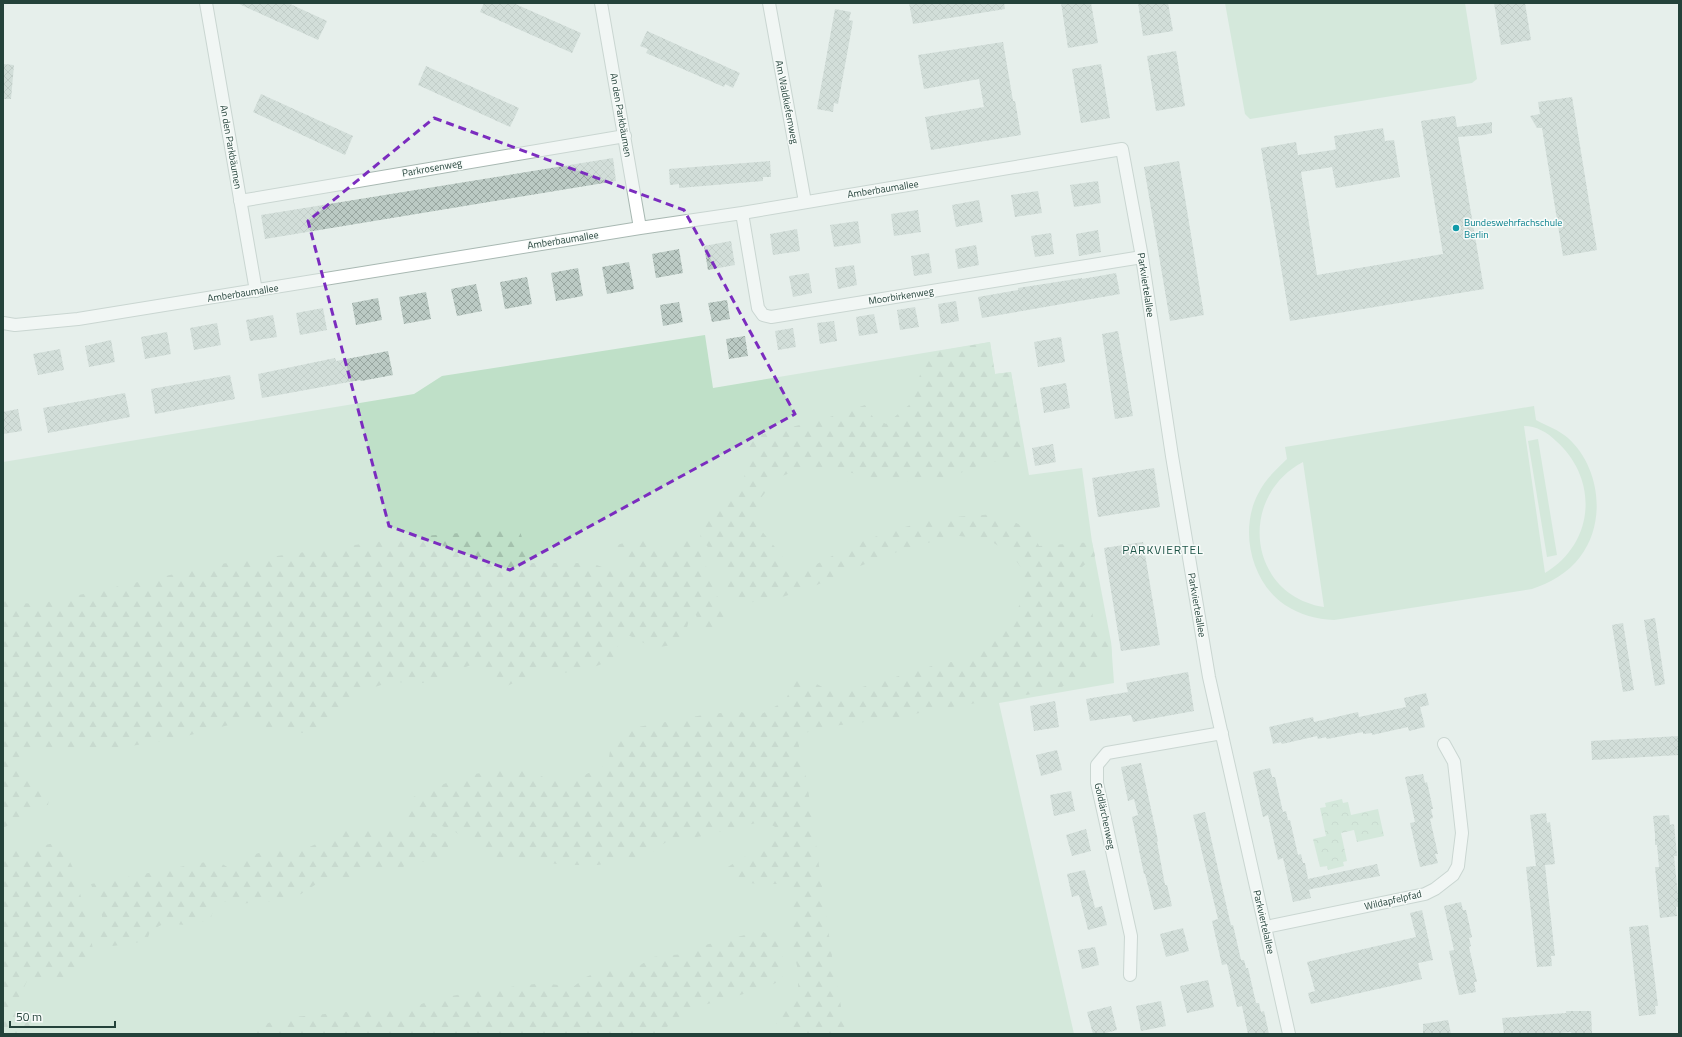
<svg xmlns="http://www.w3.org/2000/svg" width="1682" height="1037" viewBox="0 0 1682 1037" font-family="'Titillium Web',sans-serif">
	<defs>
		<pattern id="forest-firs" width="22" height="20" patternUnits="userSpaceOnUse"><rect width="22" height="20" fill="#bfe0c8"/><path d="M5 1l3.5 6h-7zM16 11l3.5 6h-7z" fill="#a4c1ad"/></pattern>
		<pattern id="park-crowns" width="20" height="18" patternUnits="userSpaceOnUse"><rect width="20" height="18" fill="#bfe0c8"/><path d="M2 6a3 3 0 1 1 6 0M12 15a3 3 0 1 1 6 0" fill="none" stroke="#a4c1ad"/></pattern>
		<pattern id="building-cross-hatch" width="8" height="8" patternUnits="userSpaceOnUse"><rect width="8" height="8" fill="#bbcac4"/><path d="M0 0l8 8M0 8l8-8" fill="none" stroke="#98a6a0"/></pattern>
	</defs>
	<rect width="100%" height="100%" fill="#e6efeb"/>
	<path fill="#bfe0c8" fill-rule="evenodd" d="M1225,3H1465L1477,79L1472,83L1250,119L1245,114Z
		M705,335L713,388L990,342L995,374L1011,372L1029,475L1082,468L1092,542L1111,642L1114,683L999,703L1074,1034H3V462L414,394L442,376Z
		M1534,406L1536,420C1547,426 1559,430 1568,438C1600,467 1607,522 1580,557C1568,573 1550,583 1532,589L1334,620C1316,619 1301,615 1285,605C1251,582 1239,530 1258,494C1265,479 1276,470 1287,459L1285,447ZM1524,426C1536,426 1547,432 1556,441C1599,479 1595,543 1545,573ZM1303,462L1324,607C1248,595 1237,497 1303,462Z
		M1538,439L1557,555L1547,557L1528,441Z"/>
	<path fill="url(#forest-firs)" d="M990,342L995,374L1011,372L1025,456L982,464L953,476L914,482L870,477L825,467L799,470L776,478L761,498L758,512L761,530L783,557L787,573L815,565L855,544L897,529L940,518L996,514L1032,530L1039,546L1092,542L1095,556L1082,567L1097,634L1111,642L1112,656L1057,690L933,710L896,718L817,728L797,737L807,782L832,956L846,1034H807L800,1030L787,1032L776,1023L778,1011L794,1003L798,987V970L791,941L790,890L777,884H758L734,881L723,870L744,857L762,852L771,846L779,829L764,821L703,836L666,842L647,856L598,865H563L525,859L490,857L454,831L430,821L410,818L404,814L411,798L465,775L522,768L548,779L580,777L608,764L611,744L638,727L703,715L738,711L756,717L785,701L798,674L826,689L859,688L945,662H961L1001,637L1016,614L1024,592L1023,570L1010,553L989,540L959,536L913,546L860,566L810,588L776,599L739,604L728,593L725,567L701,539L698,520L744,483L747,438L824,419L865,405L873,417L886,424L909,405L928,353Z
		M519,528L530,563H591L613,571L630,574L633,567L617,557L614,546L639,538L657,544L672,553L683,536L697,546L709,573L716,595L733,614L722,629L703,636L696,615L690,616L683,643L654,648L628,635L619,640L616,658L587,670L562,673L548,666L534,667L526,677L507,686L479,662L423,683L390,682L363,691L346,707L312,734L272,729L248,720L175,739L99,751L34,746L19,765L28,778L50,791L48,805L30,807L26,816L3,828V595L21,603L38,604L220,564L411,537Z
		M390,827L419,828L449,839L447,855L438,864L412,860L398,871L372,867L358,877H327L301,894L277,901L236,904L217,900L210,920L185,925L165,923L150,931L147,941L113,946L100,940L102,916L91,884L216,860L232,870L239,867L240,859L281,846L296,853L345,831Z
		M60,842L73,868L89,926L94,956C85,965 73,969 64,979L48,975L27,981L17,1002L37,1034H3V853Z
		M761,931L776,938L785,962L782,980L765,988L697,1007L674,1020L660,1034H243L250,1029L283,1018L367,1010L394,1009L416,1006L435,999L484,990L543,983L573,987L586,977L600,971H631L653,957L683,954L701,946Z"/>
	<path fill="url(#park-crowns)" d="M1342,799L1343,803L1348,802L1351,815L1378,809L1384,836L1357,842L1354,830L1341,833L1347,861L1343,862L1344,866L1328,870L1327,866L1320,867L1313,839L1326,836L1320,808L1326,807L1325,803Z"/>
	<path fill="url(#building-cross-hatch)" d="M237,3H288L327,21L318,40Z
		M484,3H513L581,33L572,53L480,12Z
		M909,3H1004L1005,9L913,24Z
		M1061,3H1091L1098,43L1068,48Z
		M1138,3H1168L1173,31L1143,36Z
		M1494,3H1525L1531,40L1501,45Z
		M835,9L851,12L849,20L853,21L838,104L834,103L833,112L817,109Z
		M647,31L740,73L733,88L725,84L724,87L646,53L648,49L640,46Z
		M1003,42L1013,101H1015L1021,135L931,150L925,117L984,107L979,79L924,89L918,55Z
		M1176,51L1185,106L1156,111L1147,56Z
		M3,64L14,65L11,99H3Z
		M1101,64L1110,118L1081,123L1072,69Z
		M426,66L519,108L510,127L418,85Z
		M261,94L353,136L345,155L253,112Z
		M1572,97L1597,250L1563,256L1542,128H1537L1530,116L1540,114L1538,102Z
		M1455,116L1457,127L1492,122V133L1484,135L1458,137L1484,289L1290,321L1261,148L1296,142L1298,155L1333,150L1336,149L1334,136L1383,128L1385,141L1394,140L1400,177L1336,188L1332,167L1301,172L1317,275L1443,254L1421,121Z
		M613,158L616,181L265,239L261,215Z
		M770,161L771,177H763V181L679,188V184L670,185L669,169Z
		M1179,161L1204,315L1170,321L1144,167Z
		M1098,181L1101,203L1074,207L1070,185Z
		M1038,191L1042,213L1015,217L1011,195Z
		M979,200L983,222L956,227L952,205Z
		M918,210L921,232L894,236L891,214Z
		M858,221L861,243L834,247L830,225Z
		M797,229L800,251L773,255L770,234Z
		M1098,230L1101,252L1079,256L1076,234Z
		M1051,233L1054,254L1035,257L1031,236Z
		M731,241L735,265L708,270L704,246Z
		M976,245L979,265L958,269L955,249Z
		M679,249L683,273L656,278L652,254Z
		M929,253L932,273L914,276L911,256Z
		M629,262L634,289L607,294L602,267Z
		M854,265L857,285L838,289L835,268Z
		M578,268L583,296L556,301L551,273Z
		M809,273L812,293L793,297L789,276Z
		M1116,273L1120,294L982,318L978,297L1018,290V288L1082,278V279Z
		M527,277L532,304L505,309L500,282Z
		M476,284L482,311L457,316L451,289Z
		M426,292L431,319L404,324L399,297Z
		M378,298L382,320L356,325L352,303Z
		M727,300L730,319L712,322L708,303Z
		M956,301L959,321L941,324L938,304Z
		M679,302L683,322L663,326L660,305Z
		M915,307L919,327L900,330L897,310Z
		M323,308L327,330L300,335L296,313Z
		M874,314L878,333L859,336L856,317Z
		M273,315L277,337L250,341L246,320Z
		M834,321L837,341L820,344L817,323Z
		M217,323L221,345L194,350L190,328Z
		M793,328L796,347L778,350L775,331Z
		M1118,331L1133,416L1115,419L1102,334Z
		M167,332L171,354L145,359L141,337Z
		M745,336L748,356L729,359L726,339Z
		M1061,337L1065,362L1038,367L1034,342Z
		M111,340L115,362L89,367L85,346Z
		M60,349L64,370L38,375L33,354Z
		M388,351L393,375L361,381L360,380L262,398L258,374L335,358L336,361Z
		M230,375L235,399L155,414L151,389Z
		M1066,383L1070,408L1044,413L1040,388Z
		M125,393L130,417L48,433L43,408Z
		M18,409L22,431L3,434V412Z
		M1053,444L1056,462L1035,466L1032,448Z
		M1154,468L1160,507L1098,517L1092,478Z
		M1143,542L1160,645L1121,651L1104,548Z
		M1655,618L1665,684L1655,686L1644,620Z
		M1623,623L1634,690L1623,692L1612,625Z
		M1188,672L1194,711L1133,722L1131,715L1090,721L1086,699L1128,692L1126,683Z
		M1426,693L1429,705L1420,707L1425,727L1409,731L1408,727L1372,735V733L1363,734V732L1327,739L1326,737L1318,739L1317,736L1282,744L1281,742L1273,744L1269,727L1313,717L1314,722L1358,712L1359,717L1406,707L1404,698Z
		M1055,701L1059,727L1034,731L1030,706Z
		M1679,736V755L1592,760L1591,741Z
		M1057,750L1062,770L1041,776L1036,755Z
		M1141,763L1158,841L1157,842L1165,885H1167L1172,906L1154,910L1145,874H1144L1132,817L1138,815L1134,799L1128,801L1121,767Z
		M1270,768L1272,777H1275L1283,812L1286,811L1288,820H1290L1298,855L1301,854L1303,863H1305L1308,879L1377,864L1380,876L1311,889L1309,890L1311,898L1293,902L1283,858L1278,860L1268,815L1263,817L1253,772Z
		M1423,774L1425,783L1427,782L1433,809H1431L1433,818L1430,819L1438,854H1435L1438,863L1420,867L1410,823L1415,822L1405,777Z
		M1071,791L1075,811L1054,816L1050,795Z
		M1205,812L1229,917L1231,925H1233L1241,960H1244L1246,968H1248L1256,1003H1259L1261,1012L1264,1011L1269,1034H1248L1242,1006L1237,1007L1227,964L1222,965L1212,921L1218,919L1193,815Z
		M1546,813L1547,823L1550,822L1555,864L1536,866L1530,815Z
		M1669,815L1670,825L1674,824L1677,856H1674L1679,906L1676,907L1677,916L1660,918L1655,867H1659L1657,845H1655V834L1653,816Z
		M1086,829L1091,851L1072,856L1066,835Z
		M1545,865L1555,956H1551L1552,966L1537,967L1526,867Z
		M1085,870L1095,908L1102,906L1107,925L1088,930L1079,895L1072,897L1067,874Z
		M1461,902L1463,910H1466L1472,937L1469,938L1471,946L1469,947L1477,982H1474L1476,992L1459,995L1449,951L1454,950L1444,906Z
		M1422,910L1433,960L1418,963L1422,979L1311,1004L1308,993L1315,991L1307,962L1416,937L1410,913Z
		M1648,925L1658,1006H1655L1656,1014L1639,1016L1629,927Z
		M1183,928L1189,951L1166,957L1160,934Z
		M1095,947L1099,965L1082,969L1078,950Z
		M1208,980L1214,1007L1187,1013L1180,986Z
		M1161,1001L1166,1026L1141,1031L1136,1006Z
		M1111,1006L1117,1030L1102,1034H1093L1087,1012Z
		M1566,1011H1591L1592,1034H1572L1571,1032L1548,1034H1504L1502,1018L1566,1013Z
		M1448,1020L1451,1034H1423V1024Z"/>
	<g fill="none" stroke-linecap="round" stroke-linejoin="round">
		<defs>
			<path id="minor" d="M206,3L256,291
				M601,3L640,228
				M769,3L805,202
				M240,201L625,136
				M742,213L758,308L763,315L771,317L1142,257
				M3,323L15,325L78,319L640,228L742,213L1122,149L1142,257L1172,456L1209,677L1289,1034
				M1266,927L1425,894L1435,889L1453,875L1458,866L1459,857L1462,833L1454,762L1444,744
				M1130,975L1131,936L1097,783V765L1107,753L1222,733"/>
		</defs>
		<use href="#minor" stroke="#a8b8b2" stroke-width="14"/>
		<use href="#minor" stroke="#fff" stroke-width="12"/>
	</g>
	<path d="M0 0H1682V1037H0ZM434,118L684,210L795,414L510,570L389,526L308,221Z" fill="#e6efeb" fill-opacity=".55" fill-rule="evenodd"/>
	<path fill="none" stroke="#7b2cbf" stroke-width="3" stroke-dasharray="8 5" stroke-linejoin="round" d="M434,118L684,210L795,414L510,570L389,526L308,221Z"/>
	<circle fill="#0f9aa8" stroke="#f7fbf9" stroke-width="1.5" cx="1456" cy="228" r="4"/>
	<g text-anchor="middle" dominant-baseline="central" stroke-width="3" stroke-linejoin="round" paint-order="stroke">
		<g font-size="10" fill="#24423a" stroke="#f7fbf9">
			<text transform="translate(787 102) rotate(79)">Am Waldkiefernweg</text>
			<text transform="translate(621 115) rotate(80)">An den Parkbäumen</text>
			<text transform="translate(231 147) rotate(80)">An den Parkbäumen</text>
			<text transform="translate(432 168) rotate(-10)">Parkrosenweg</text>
			<text transform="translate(883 189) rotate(-9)">Amberbaumallee</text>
			<text transform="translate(563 240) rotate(-9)">Amberbaumallee</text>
			<text transform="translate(1146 285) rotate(81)">Parkviertelallee</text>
			<text transform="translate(243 293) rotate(-9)">Amberbaumallee</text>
			<text transform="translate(901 296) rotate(-9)">Moorbirkenweg</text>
			<text transform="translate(1197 605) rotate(80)">Parkviertelallee</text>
			<text transform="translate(1105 816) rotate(78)">Goldlärchenweg</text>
			<text transform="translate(1393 900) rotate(-13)">Wildapfelpfad</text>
			<text transform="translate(1264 922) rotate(77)">Parkviertelallee</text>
		</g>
		<g font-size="10" fill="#0d838f" stroke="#f7fbf9" text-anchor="start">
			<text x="1464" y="222">Bundeswehrfachschule<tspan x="1464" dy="12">Berlin</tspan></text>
		</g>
		<g font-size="12" letter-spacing="1" fill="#1f5548" stroke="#f7fbf9">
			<text x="1163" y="549">PARKVIERTEL</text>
		</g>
	</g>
	<rect width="1682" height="1037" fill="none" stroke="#24423a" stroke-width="8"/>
	<path d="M10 1021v6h105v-6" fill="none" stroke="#24423a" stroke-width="2"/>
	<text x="16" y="1021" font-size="12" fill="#24423a" stroke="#f7fbf9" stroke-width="3" paint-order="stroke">50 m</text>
</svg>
